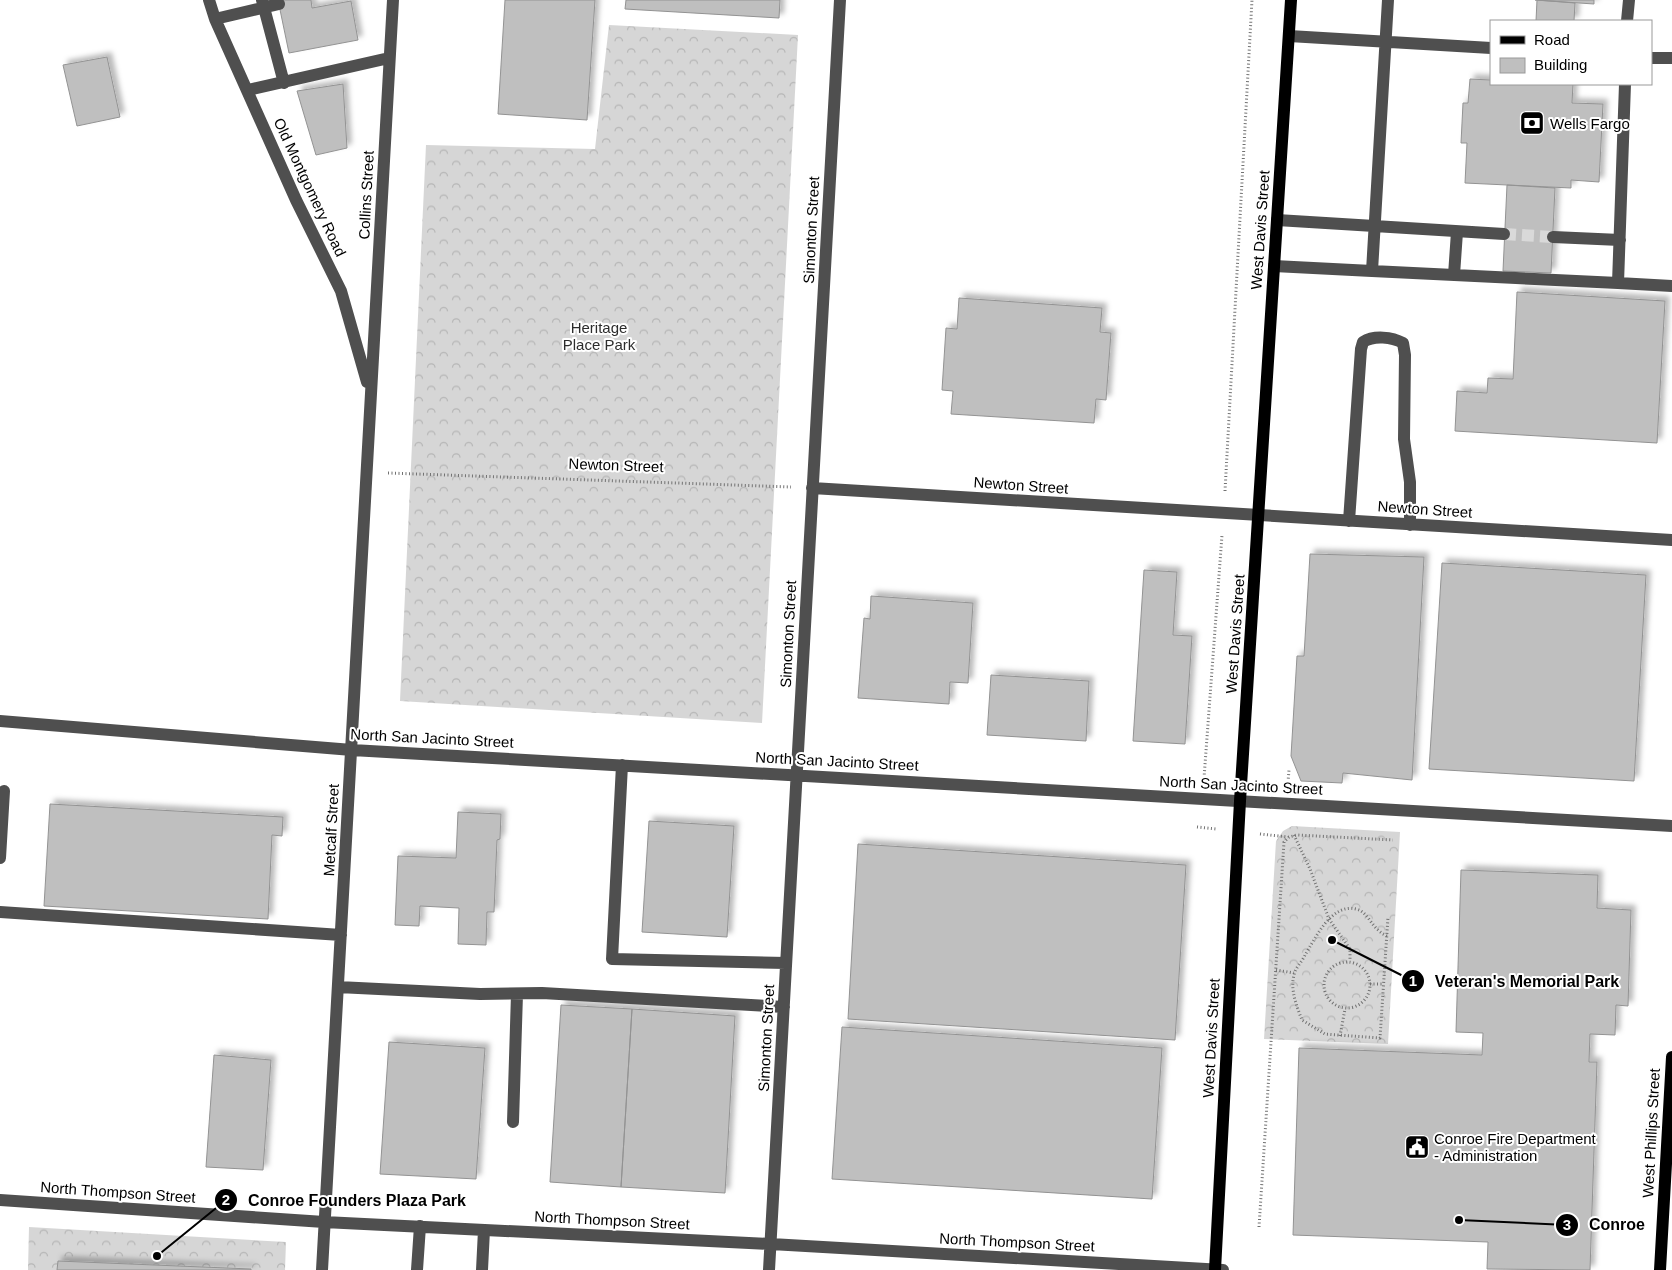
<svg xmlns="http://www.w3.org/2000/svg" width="1672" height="1270" viewBox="0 0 1672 1270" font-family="Arial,sans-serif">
	<defs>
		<pattern id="forest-crowns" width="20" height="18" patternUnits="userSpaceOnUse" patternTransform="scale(1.25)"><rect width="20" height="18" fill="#d6d6d6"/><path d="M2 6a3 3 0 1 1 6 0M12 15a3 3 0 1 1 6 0" fill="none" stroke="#b6b6b6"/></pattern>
		<filter id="shadow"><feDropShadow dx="4.5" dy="-4.5" stdDeviation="2.5" flood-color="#0004"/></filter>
	</defs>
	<rect width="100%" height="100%" fill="#fff"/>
	<path fill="url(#forest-crowns)" d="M609,25L798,35L762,723L400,701L426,145L595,149Z
		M1292,826L1400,832L1388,1044L1264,1039L1276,841L1283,831Z
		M29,1227L286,1242L285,1270H28Z"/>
	<path fill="#bfbfbf" stroke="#939393" filter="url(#shadow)" d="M278,0H311L312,8L351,1L358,40L289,53Z
		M505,0H595L587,120L498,114Z
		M626,0H780L779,18L625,9Z
		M1535,0H1594V4Z
		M1537,0L1575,3L1574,21H1536Z
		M107,57L120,117L77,126L63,65Z
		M1470,79L1491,80V84H1573L1572,103L1603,104L1599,182L1571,180V188L1465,183L1467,143H1461L1463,103H1468Z
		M343,84L347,148L316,155L297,91Z
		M1507,185L1555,188L1551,273L1503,271Z
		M1517,292L1665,301L1657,443L1455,431L1457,391L1487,393L1488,378L1513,379Z
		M959,298L1102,308L1100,332L1111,333L1106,400L1096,399L1094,423L951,414L953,391L942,390L946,328L957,329Z
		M1310,554L1424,557L1412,780L1343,773L1342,783L1301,781L1291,756L1297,656H1304Z
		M1442,563L1646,575L1634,781L1429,769Z
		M1144,570L1177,572L1173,635L1192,636L1185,744L1133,741Z
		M871,596L973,603L968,683L950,682L949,704L858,698L864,618L870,619Z
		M991,675L1089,681L1086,741L987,735Z
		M50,804L283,817L282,836L272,835L268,919L44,906Z
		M458,812L501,814L500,839L497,840L494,912H487L486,945L458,944L459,908L420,906L419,926L395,925L398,856L456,858Z
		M649,821L734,826L727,937L642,932Z
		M858,844L1186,865L1175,1040L848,1019Z
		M1461,870L1598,875L1597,908L1631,910L1628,1006L1616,1005L1615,1035L1590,1034L1589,1062H1597L1590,1270L1487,1269L1488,1242L1293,1235L1299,1048L1482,1055L1483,1033L1456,1032Z
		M561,1005L632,1009L621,1187L550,1182Z
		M632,1009L735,1016L725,1193L621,1187Z
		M842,1027L1162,1048L1152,1199L832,1179Z
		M389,1042L485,1048L476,1179L380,1174Z
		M214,1055L271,1060L263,1170L206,1167Z
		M58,1261L251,1269V1270H57Z"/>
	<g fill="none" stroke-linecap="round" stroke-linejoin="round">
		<path stroke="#d9d9d9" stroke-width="12" stroke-dasharray="12 6" stroke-linecap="butt" d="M1504,234L1553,237"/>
		<path stroke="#717171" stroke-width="3" stroke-dasharray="1 2.5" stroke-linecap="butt" d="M388,473L791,487
			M1225,491L1252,0
			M1204,778L1222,535
			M1288,782L1289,770
			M1197,827L1216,829
			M1260,834L1288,837
			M1294,835L1310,869L1329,919L1350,949V961
			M1387,936C1371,929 1369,912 1356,909C1331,903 1315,939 1305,955C1302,962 1295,968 1294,975C1290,990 1297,1007 1302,1020L1325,1034L1380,1038L1388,917
			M1324 985a23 23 0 1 1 46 0a23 23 0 1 1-46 0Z
			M1276,970L1294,973
			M1370,984H1384
			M1340,1036L1345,1009
			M1259,1227L1284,842L1289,837L1297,835L1393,840"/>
		<path stroke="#4f4f4f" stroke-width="12" d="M209,0L215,19L296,200L341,291L367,382
			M262,0L284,83
			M1388,0L1372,271L1618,283L1625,84
			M215,19L279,4
			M1627,21L1629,0
			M1289,36L1491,48
			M1651,58H1672
			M248,90L389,58
			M1277,220L1504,234
			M1553,237L1620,240
			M1274,266L1372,271
			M1454,275L1457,232
			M1618,283L1672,286
			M812,488L1672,540
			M1349,521L1361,349L1363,342C1374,335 1392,337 1403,343L1405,355L1404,439L1410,482V525
			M0,721L352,750L1672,826
			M622,765L612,959L786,963
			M0,858L4,791
			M0,912L341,935
			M338,987L480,994L542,993L784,1007
			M513,1122L517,994
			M0,1200L324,1222L771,1244L1223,1270
			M322,1270L393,0
			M417,1270L420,1226
			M482,1270L484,1230
			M769,1270L840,0"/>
		<path stroke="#000" stroke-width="12" d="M1215,1270L1240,801L1291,0
			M1660,1270L1672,1057"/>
	</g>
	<defs>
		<symbol id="bank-square" viewBox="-11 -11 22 22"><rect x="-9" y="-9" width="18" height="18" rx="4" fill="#000" stroke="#fff"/><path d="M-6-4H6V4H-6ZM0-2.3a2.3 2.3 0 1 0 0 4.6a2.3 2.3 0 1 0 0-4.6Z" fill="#fff"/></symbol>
		<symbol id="civic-square" viewBox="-11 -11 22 22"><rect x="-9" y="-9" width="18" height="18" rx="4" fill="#000" stroke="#fff"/><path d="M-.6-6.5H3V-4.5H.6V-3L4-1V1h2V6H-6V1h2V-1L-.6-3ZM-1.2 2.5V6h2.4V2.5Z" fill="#fff"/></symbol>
	</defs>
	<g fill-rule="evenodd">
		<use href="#bank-square" x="1518" y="109" width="28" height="28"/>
		<use href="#civic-square" x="1403" y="1133" width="28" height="28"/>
	</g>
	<g text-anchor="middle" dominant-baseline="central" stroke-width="4" stroke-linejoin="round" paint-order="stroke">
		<g font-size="15" fill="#000" stroke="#fff" text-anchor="start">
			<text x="1550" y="123">Wells Fargo</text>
			<text x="1434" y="1138">Conroe Fire Department<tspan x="1434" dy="17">- Administration</tspan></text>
		</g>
		<g font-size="15" fill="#000" stroke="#fff">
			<text transform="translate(310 187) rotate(65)">Old Montgomery Road</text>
			<text transform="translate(366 195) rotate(-87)">Collins Street</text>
			<text transform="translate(811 230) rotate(-87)">Simonton Street</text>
			<text transform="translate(1260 230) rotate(-86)">West Davis Street</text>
			<text transform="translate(616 465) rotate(2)">Newton Street</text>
			<text transform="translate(1021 485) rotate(4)">Newton Street</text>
			<text transform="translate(1425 509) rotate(4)">Newton Street</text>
			<text transform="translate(788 634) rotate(-87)">Simonton Street</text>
			<text transform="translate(1235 634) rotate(-86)">West Davis Street</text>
			<text transform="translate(432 738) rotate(3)">North San Jacinto Street</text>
			<text transform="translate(837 761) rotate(3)">North San Jacinto Street</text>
			<text transform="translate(1241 785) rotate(3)">North San Jacinto Street</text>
			<text transform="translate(331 830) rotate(-87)">Metcalf Street</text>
			<text transform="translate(766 1038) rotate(-87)">Simonton Street</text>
			<text transform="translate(1211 1038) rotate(-87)">West Davis Street</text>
			<text transform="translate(1651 1133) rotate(-87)">West Phillips Street</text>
			<text transform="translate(118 1192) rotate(4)">North Thompson Street</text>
			<text transform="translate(612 1220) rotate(3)">North Thompson Street</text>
			<text transform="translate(1017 1242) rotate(3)">North Thompson Street</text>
		</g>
		<g font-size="15" fill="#2d2d2d" stroke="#fff">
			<text x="599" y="327">Heritage<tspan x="599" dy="17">Place Park</tspan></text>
		</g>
	</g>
	<path fill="none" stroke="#000" stroke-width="2" d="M1332 940L1413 981M157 1256L226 1200M1459 1220L1567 1225"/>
	<g fill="#000" stroke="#fff" stroke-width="2">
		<circle cx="1332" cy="940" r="5"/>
		<circle cx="157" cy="1256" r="5"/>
		<circle cx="1459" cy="1220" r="5"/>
		<circle cx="1413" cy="981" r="12"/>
		<circle cx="226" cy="1200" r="12"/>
		<circle cx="1567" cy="1225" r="12"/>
	</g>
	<g font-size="15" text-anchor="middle" font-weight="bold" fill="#fff">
		<text x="1413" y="986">1</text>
		<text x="226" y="1205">2</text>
		<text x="1567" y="1230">3</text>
	</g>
	<g font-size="16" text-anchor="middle" font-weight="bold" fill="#000" stroke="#fff" stroke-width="4" stroke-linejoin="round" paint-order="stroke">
		<text x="1527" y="987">Veteran's Memorial Park</text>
		<text x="357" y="1206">Conroe Founders Plaza Park</text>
		<text x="1617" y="1230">Conroe</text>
	</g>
	<rect x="1490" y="20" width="162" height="65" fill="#ffffff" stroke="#999999"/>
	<rect x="1500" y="36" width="25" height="8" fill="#000000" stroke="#999999"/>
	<text x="1534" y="45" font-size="15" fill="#000000">Road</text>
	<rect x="1500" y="58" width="25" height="15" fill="#bfbfbf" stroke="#999999"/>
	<text x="1534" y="70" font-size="15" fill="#000000">Building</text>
</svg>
